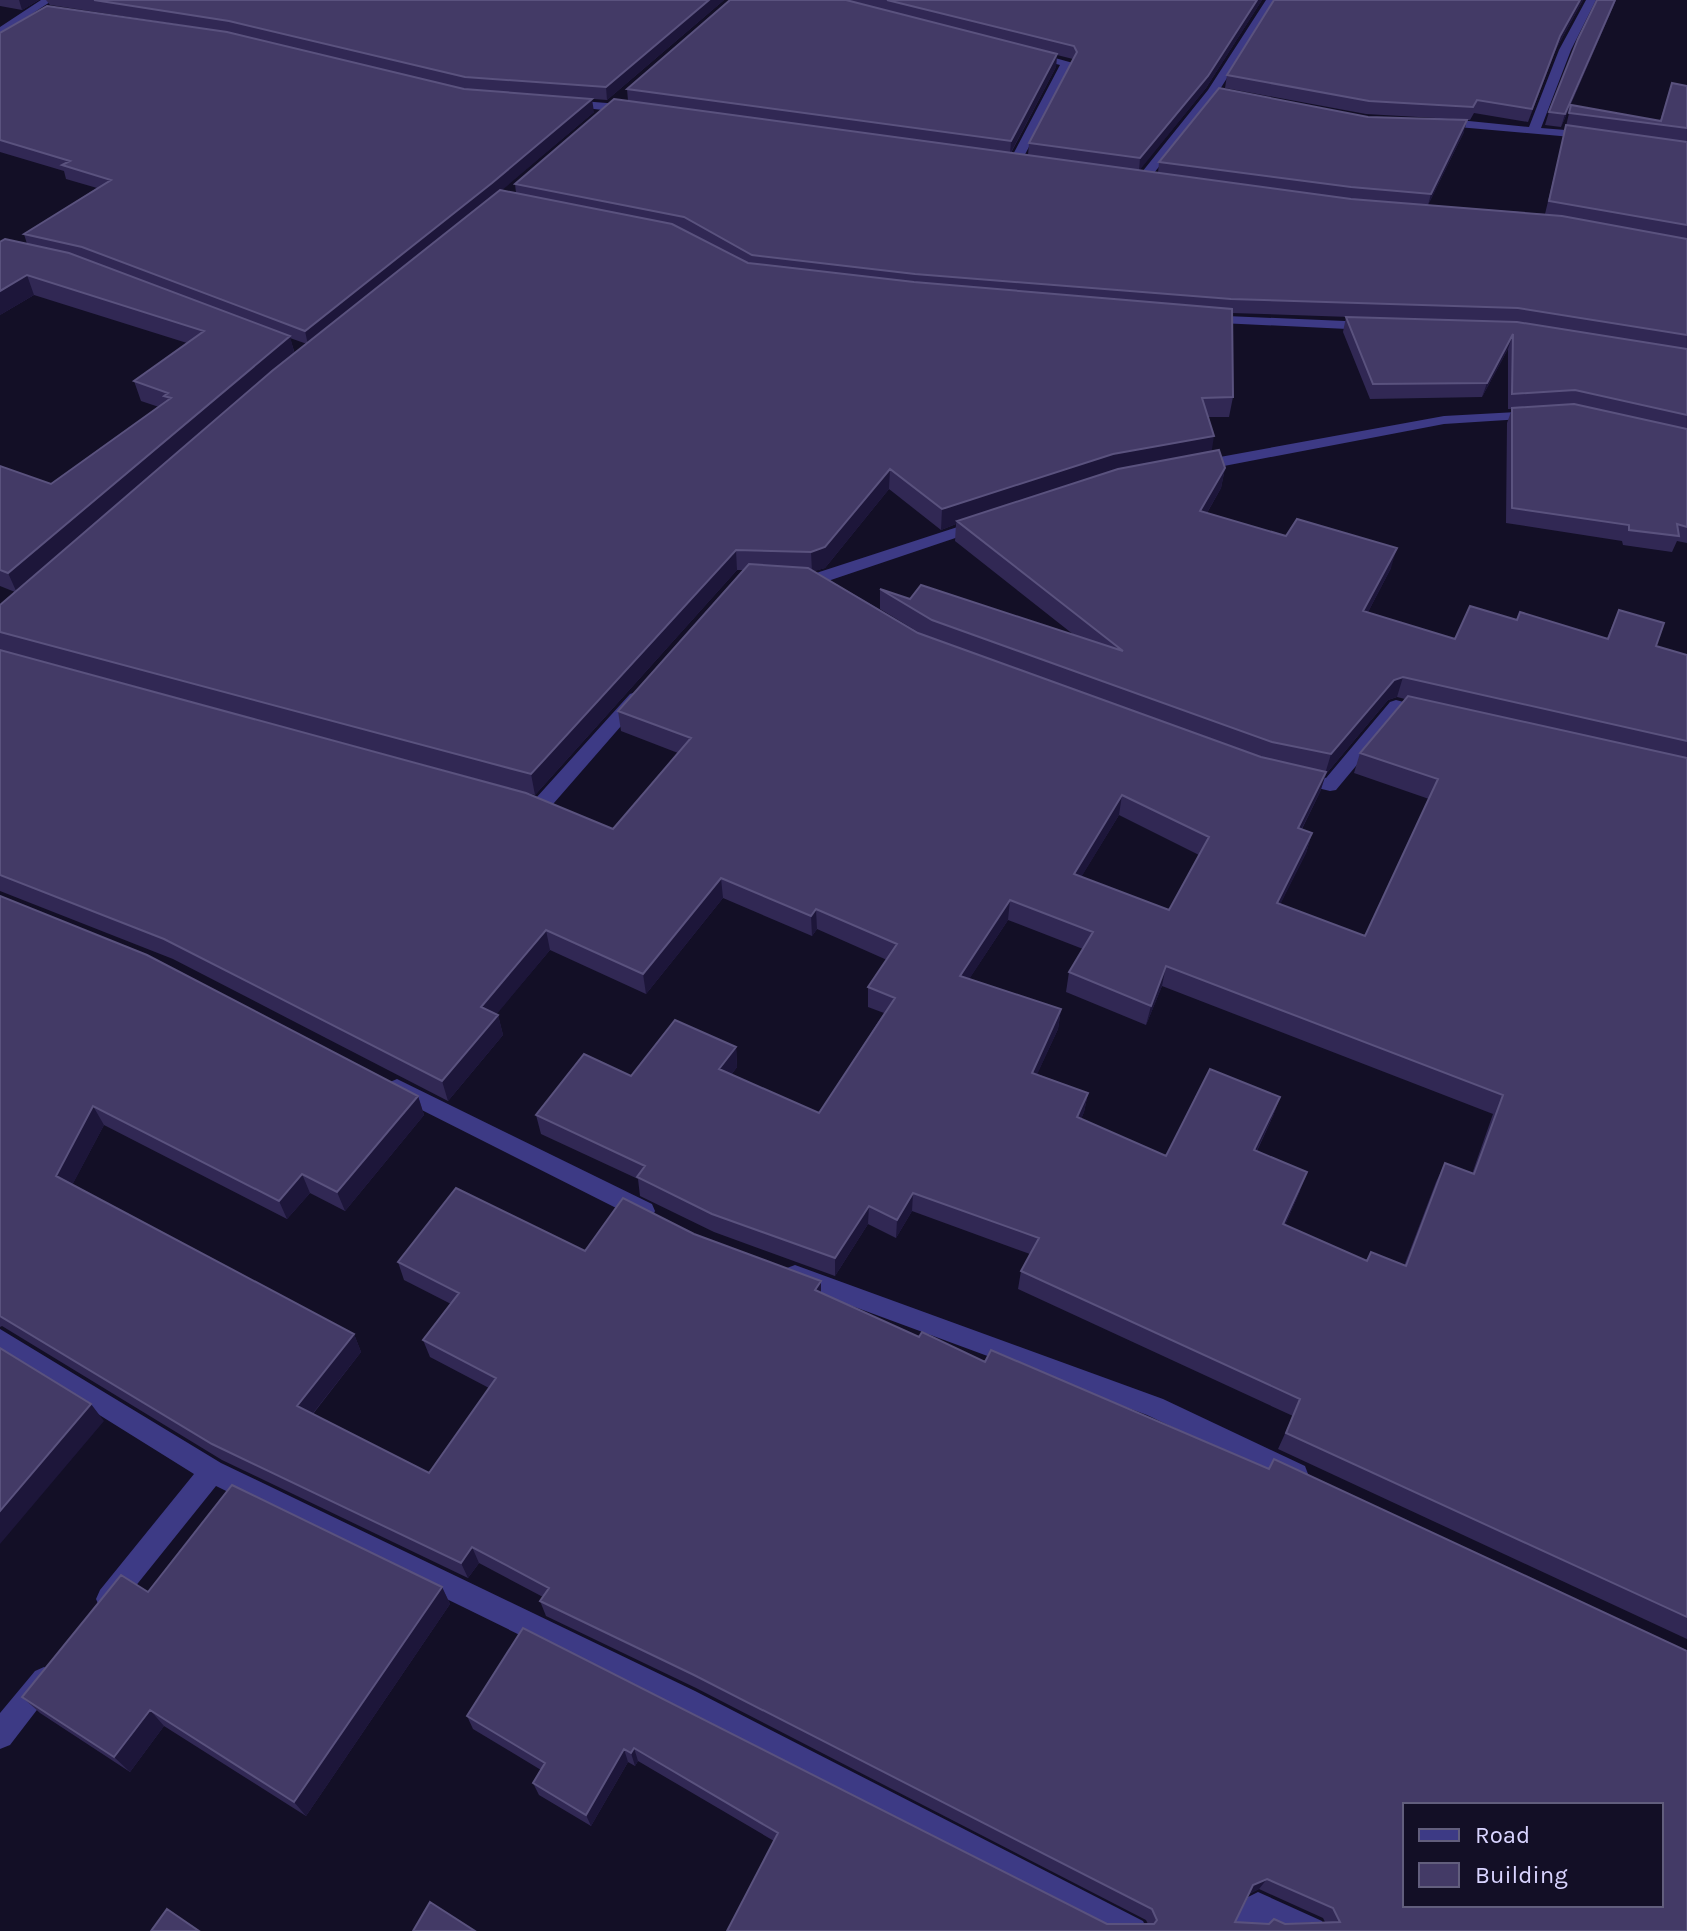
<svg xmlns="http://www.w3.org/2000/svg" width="1687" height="1931" viewBox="0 0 1687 1931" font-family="Karla,sans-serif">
	<rect width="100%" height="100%" fill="#130f26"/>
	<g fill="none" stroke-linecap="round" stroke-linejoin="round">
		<path fill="#3d3a85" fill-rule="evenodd" d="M41,0H53L0,35V27Z
			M1266,0H1276L1217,94L1146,183H1138V177L1208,90Z
			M1586,0H1596L1571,50L1541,128L1590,132L1594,133V139L1435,125V119L1439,118L1529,127L1559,50Z
			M1030,51L1073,63L1021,162L1015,166L1009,162L1060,65L1026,56V52Z
			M569,100L632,105L638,109L632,113L565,106L563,104Z
			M1204,315L1368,322L1375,326L1368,330L1199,322V316Z
			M1534,411L1541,415L1539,418L1444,424L1198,471L1190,466L1198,461L1444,416Z
			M979,520L985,522V528L819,584H807L805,580L807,576Z
			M636,692L642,694L645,698L642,702L547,811L540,813L514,806L512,801L514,796L521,795L536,798L630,694Z
			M1396,700L1431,709L1434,713L1425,719L1400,713L1336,790L1330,791L1293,782L1290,778L1293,774L1299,772L1326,778L1390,702Z
			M397,1079L652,1204L655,1211L652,1218L644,1221L636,1218L390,1094L386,1088L390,1082Z
			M795,1265L1163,1399L1305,1466L1308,1474L1305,1482L1296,1486L1147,1415L787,1282L784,1275L787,1268Z
			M0,1329L221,1463L695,1691L1143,1921L1148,1931H1103L675,1711L216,1486L118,1608L109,1612L100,1608L96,1599L100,1590L194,1474L0,1353Z
			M44,1667L53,1671L57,1680L53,1689L10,1745L0,1749V1713L35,1671Z
			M1258,1892L1322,1921L1327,1931H1278L1264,1925L1261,1931H1230L1248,1897Z"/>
	</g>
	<path fill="#312854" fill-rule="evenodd" d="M0,0H39L22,10L0,6Z
		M46,0H724L607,100L554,96L594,112L501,190L516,193L515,184L628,101L627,89L847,0H1262L1206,88L1139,170L1158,173L1159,162L1368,117L1464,132L1428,205L1545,214L1571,105L1660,121L1672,83L1687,86V543L1677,541L1672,552L1623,545L1622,541L1506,523L1507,423L1512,409H1508V349L1482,397L1370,399L1343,332L1346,317L1379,318L1232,313L1233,397L1229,417H1208L1211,451L1225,468L1221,488L1207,513L1391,568L1368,612L1455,639L1517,620L1607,638L1619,610L1656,646L1687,655V1639L1278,1449L1293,1416L1018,1289L1021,1271L1030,1254L912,1211L896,1238L868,1224L835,1276L714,1232L640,1196L638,1179L541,1134L536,1115L631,1076L736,1047L737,1067L731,1075L819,1113L884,1013L868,1007V987L887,960L817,929L812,936L723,898L646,994L550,950L496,1014L498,1015L503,1035L448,1101L173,959L0,891V605L15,592L0,586V466L51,484L159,407L141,401L134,381L187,343L34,295L0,315L27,244L24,234L97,188L66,179L64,171L0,152V33L201,28L50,5ZM1057,55L1073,59L1029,143L1028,155L1011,153L1056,67ZM290,338L307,344L295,354ZM889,489L941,530L956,524L955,541L1074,635L910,599L880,589V609L923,635L814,571L825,568ZM737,570H743L618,711L621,731L678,753L613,829L1,650L535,795ZM1397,697L1405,699L1360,753L1354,773L1429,799L1365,936L1280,904L1306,853L1312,833L1302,829L1320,792L1326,774L1388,700ZM1119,815L1199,855L1169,910L1081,877ZM1008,920L1083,949L1069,972L1066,992L1146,1025L1162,986L1493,1114L1472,1174L1445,1163L1436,1182L1404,1266L1367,1261L1285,1225L1300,1191L1257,1151L1273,1116L1280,1097L1166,1156L1081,1119L1084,1112L1088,1093L1037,1074L1058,1029L1061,1009L969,979Z
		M1274,0H1583L1556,49L1528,122L1474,113L1470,120L1366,114L1225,88L1227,75Z
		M1597,0H1616L1561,127L1545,125L1549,112Z
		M0,896L418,1096L424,1115L345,1211L310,1193L287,1219L104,1125L72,1185L354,1334L361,1352L313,1414L429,1473L489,1388L430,1357L423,1340L451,1304L404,1280L398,1262L585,1251L694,1234L821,1292L1687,1931H727L774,1841L638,1761L635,1766L628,1762L591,1826L539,1795L533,1783L541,1770L473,1729L467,1716L523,1628L1107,1924H1148L1146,1920L696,1688L546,1616L540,1601L543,1597L479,1563L468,1578L222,1460L2,1326L0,1327ZM1259,1889L1323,1918L1325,1922L1269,1924L1235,1922L1249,1894Z
		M442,1587L450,1604L306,1816L164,1726L130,1772L40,1713L22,1697L148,1592Z"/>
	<path fill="#1d163a" d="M19,0H39L22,10Z
		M709,0H724L607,100L606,87Z
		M1257,0H1262L1206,88L1139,171L1140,158Z
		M1580,0H1583L1556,49L1528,122L1560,36Z
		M1615,0H1616L1561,127L1565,114Z
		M1057,54L1056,67L1010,154L1011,141Z
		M592,99L594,112L494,197L308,345L305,331Z
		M1467,120L1464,132L1428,205L1431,194Z
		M27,275L34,295L0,315V291Z
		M1513,334L1508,349L1482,397L1487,383Z
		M290,336L295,356L17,593L8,573Z
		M1214,436L1211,456L957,521L956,524L941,530L942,509L1113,454Z
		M1225,468L1221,488L1196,532L1200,511Z
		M890,469L889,489L825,568L812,572L811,552Z
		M1397,548L1391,568L1358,631L1363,611Z
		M736,550L737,570L535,795L531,774Z
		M1403,677L1397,697L1388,700L1326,774L1320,792L1292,848L1298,828L1325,774L1331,754L1394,680Z
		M1122,795L1119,815L1071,894L1074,874Z
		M1312,833L1306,853L1271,923L1277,903Z
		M721,878L723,898L646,994L643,974Z
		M1010,900L1008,920L958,996L960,976Z
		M816,909L817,929L812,936L811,916Z
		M546,930L550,950L486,1027L481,1007Z
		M1166,966L1162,986L1146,1025L1151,1006Z
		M1061,1009L1058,1029L1029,1092L1032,1073Z
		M498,1015L503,1035L448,1101L442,1081Z
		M736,1047L737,1067L721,1088L719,1069Z
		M1088,1093L1084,1112L1074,1136L1077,1117Z
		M418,1096L424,1115L345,1211L337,1192Z
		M1280,1097L1273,1116L1248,1169L1254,1150Z
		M93,1106L104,1125L67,1195L56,1176Z
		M1307,1172L1300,1191L1277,1243L1283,1224Z
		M302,1174L310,1193L287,1219L279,1201Z
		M913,1193L912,1211L896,1238L897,1220Z
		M869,1206L868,1224L835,1276V1258Z
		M821,1281V1298L815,1290Z
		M354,1334L361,1352L306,1422L297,1406Z
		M91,1404L104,1421L0,1544V1511Z
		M472,1547L479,1563L468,1578L461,1563Z
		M442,1587L450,1604L306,1816L294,1802Z
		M150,1710L164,1726L130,1772L114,1757Z
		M634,1748L638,1761L635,1766L631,1753Z
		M624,1749L628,1762L591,1826L586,1815Z
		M1267,1879L1259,1889L1245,1896L1253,1885Z"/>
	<path fill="#433a66" stroke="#5a527e" stroke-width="2" fill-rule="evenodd" d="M94,0H709L606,87L465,77L229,21Z
		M730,0H846L1057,54L1011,141L627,89Z
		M887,0H1257L1208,76L1140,158L1029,143L1077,52L1074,46Z
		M1274,0H1580L1560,36L1532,109L1477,100L1473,107L1369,101L1227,75Z
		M1597,0H1615L1565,114L1549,112L1578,39Z
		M47,6L227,32L464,89L592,99L492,183L305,331L82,247L24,234L111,180L62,165L70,161L0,140V33Z
		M1672,83L1687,86V128L1569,113L1571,105L1661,121Z
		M1219,88L1368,117L1467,120L1431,194L1351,187L1159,162Z
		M614,99L1351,199L1562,216L1687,239V335L1518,308L1231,299L915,274L752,255L684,217L515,184Z
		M1566,125L1687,142V225L1549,201Z
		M500,190L672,224L748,263L914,282L1232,309L1233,397L1202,398L1214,436L1113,454L942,509L890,469L825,547L811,552L736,550L531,774L0,632V605L272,371Z
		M5,239L69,253L290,336L8,573L0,570V466L51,484L171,398L164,396L168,393L134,381L204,331L27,275L0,291V242Z
		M1346,317L1517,322L1687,349V415L1575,390L1512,394L1513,334L1487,383L1373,384Z
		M1574,404L1687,429V527L1677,524L1679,536L1629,530V525L1512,508V408Z
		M1219,450L1225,468L1200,511L1286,536L1297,519L1397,548L1363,611L1455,639L1470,606L1517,620L1520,612L1608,639L1619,610L1664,623L1656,646L1687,655V741L1403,677L1394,680L1331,754L1272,742L932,620L880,589L910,599L921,585L1123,651L957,521L1118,469Z
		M749,564L808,568L918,633L1261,757L1326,772L1298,828L1312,833L1277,903L1365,936L1438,779L1360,753L1408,696L1687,758V1617L1286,1433L1300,1399L1021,1271L1039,1238L913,1193L897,1220L869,1206L835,1258L712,1214L637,1177L645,1166L536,1115L584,1054L631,1076L675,1020L736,1047L719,1069L819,1113L895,998L868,987L897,944L816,909L811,916L721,878L643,974L546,930L481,1007L498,1015L442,1081L164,939L0,875V650L526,793L613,829L691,738L618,711ZM1122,795L1209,837L1169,910L1074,874ZM1010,900L1093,932L1069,972L1151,1006L1166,966L1503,1095L1474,1174L1445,1163L1406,1266L1371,1252L1367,1261L1283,1224L1307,1172L1254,1150L1280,1097L1210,1069L1166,1156L1077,1117L1088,1093L1032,1073L1061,1009L960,976Z
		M0,896L147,955L418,1096L337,1192L302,1174L279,1201L93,1106L56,1176L354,1334L297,1406L429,1473L496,1378L423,1340L459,1293L398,1262L456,1188L585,1251L623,1198L694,1234L821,1281L815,1290L919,1337L922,1332L985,1362L991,1350L1269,1469L1274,1459L1687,1651V1931H727L778,1833L634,1748L631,1753L624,1749L586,1815L533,1783L545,1763L467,1716L523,1628L1107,1924H1154L1157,1920L1152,1909L694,1675L540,1601L549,1588L472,1547L461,1563L212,1444L0,1316ZM1405,1805H1661V1905H1405ZM1267,1879L1333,1908L1340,1922L1285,1924L1274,1919L1269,1924L1235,1922L1253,1885Z
		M0,1348L91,1404L0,1511Z
		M232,1485L442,1587L294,1802L150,1710L114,1757L22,1697L121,1575L148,1592Z
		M430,1902L475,1931H413Z
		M167,1909L199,1931H151Z"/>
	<rect x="1403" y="1803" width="260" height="104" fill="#130f26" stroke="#625e7d" stroke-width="2"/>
	<rect x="1419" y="1829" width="40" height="12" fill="#3d3a85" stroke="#625e7d" stroke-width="2"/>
	<text x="1475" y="1843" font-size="24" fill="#d9d4ff">Road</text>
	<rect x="1419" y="1863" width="40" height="24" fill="#433a66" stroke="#625e7d" stroke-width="2"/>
	<text x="1475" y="1883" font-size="24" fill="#d9d4ff">Building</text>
</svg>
